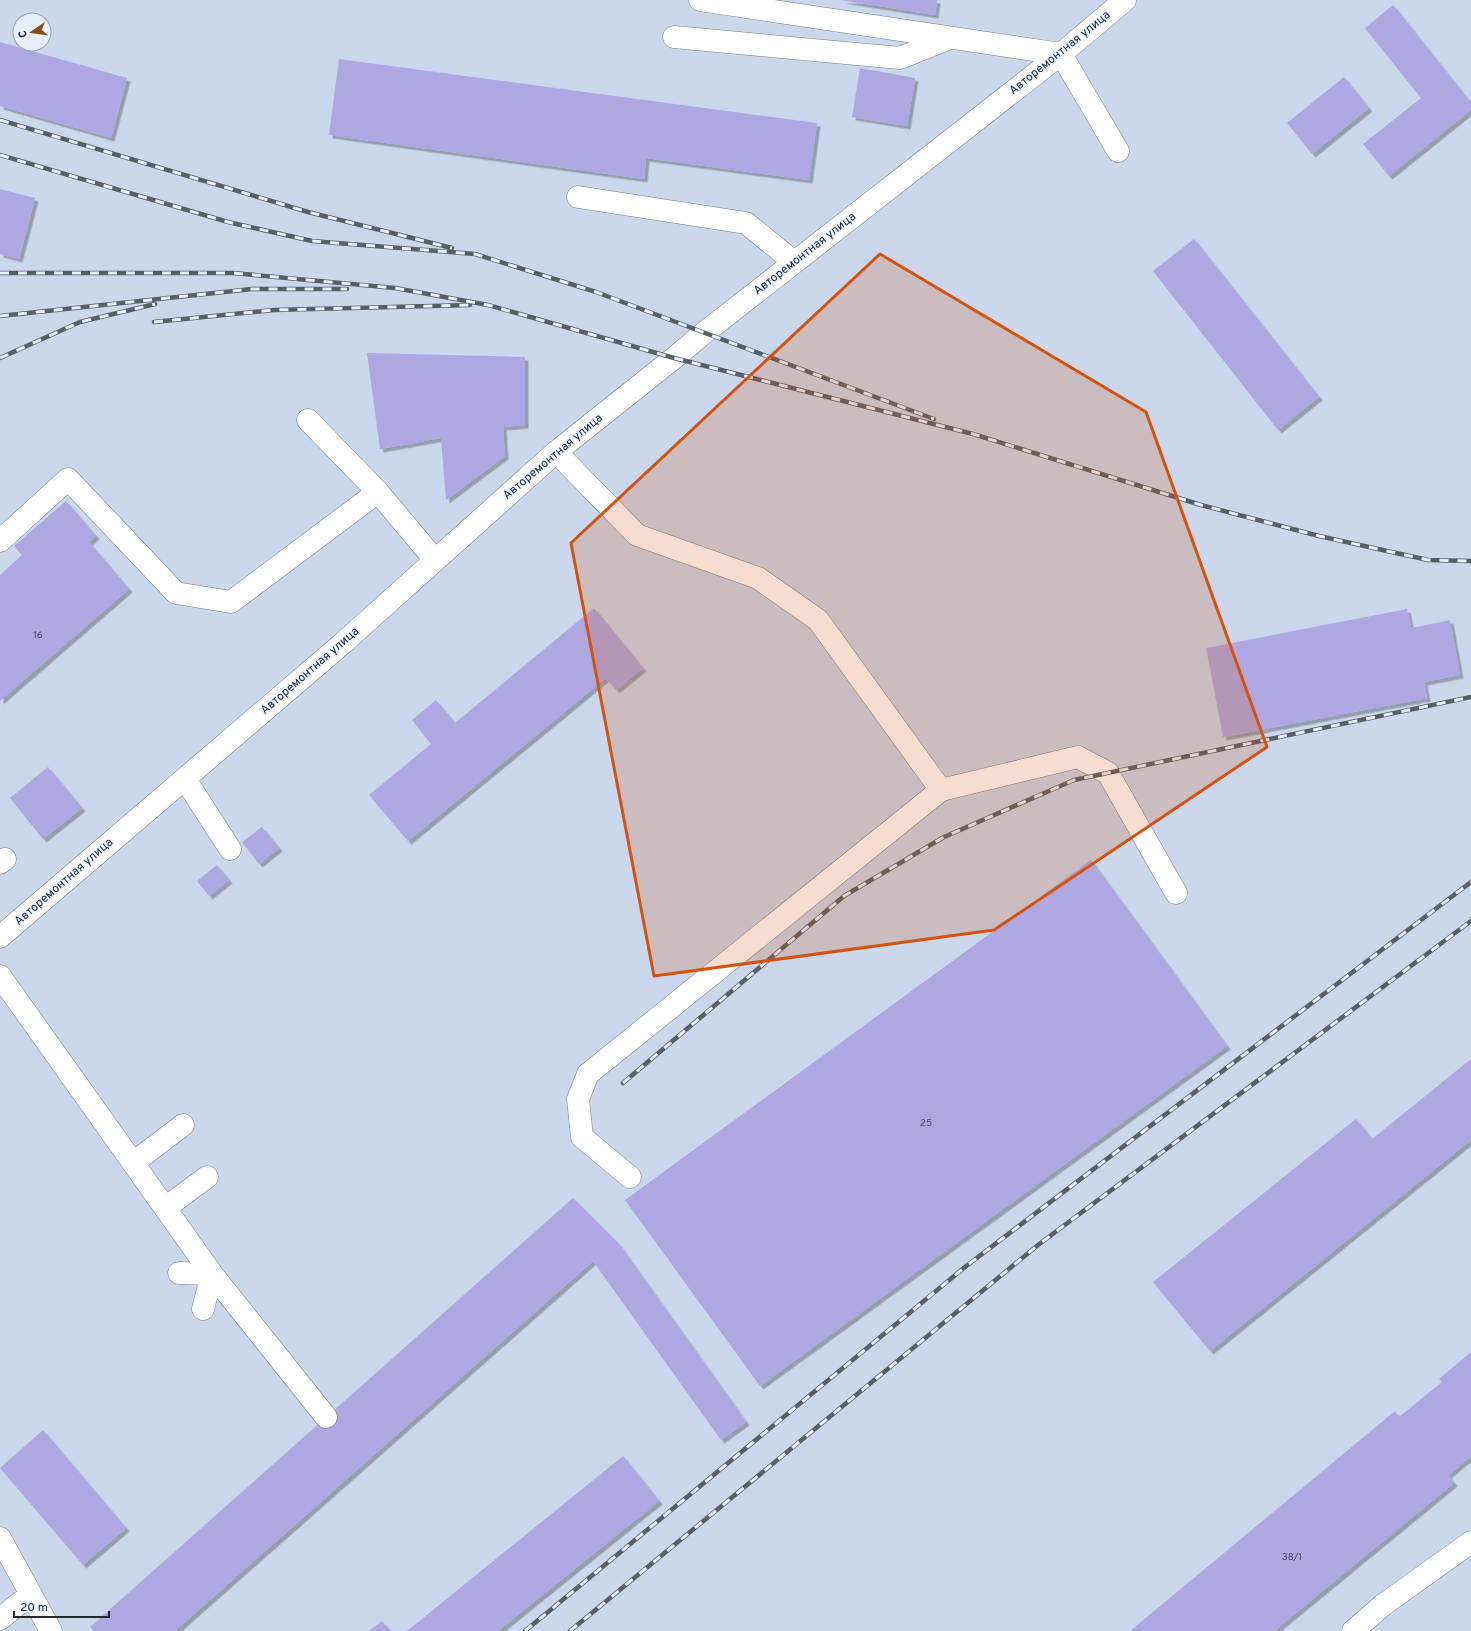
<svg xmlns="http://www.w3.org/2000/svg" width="1471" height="1631" viewBox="0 0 1471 1631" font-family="Overpass,sans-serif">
	<defs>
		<filter id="shadow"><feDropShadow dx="3.5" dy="3.5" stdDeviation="0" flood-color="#0004"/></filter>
	</defs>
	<rect width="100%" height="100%" fill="#d9e3f2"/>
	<path fill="#cad7ec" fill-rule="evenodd" d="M0,0H1471V1631H0ZM20,20H44V44H20Z"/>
	<path fill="#afa7e1" filter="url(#shadow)" d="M841,0H937L935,15Z
		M1393,5L1471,103V110L1389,176L1363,144L1421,98L1365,28Z
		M0,42L127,78L111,138L0,106Z
		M339,59L817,123L809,180L646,158L644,179L329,135Z
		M860,68L915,78L907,126L852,117Z
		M1344,77L1369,108L1312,154L1287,123Z
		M0,189L35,198L19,259L0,254Z
		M1194,239L1319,397L1278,430L1153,271Z
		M367,353L525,357V425L503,427L505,456L446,500L441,438L380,449Z
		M66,501L96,536L89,542L129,589L0,701V575L22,555L14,546Z
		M594,608L643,668L616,690L606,678L408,841L369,795L431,744L412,720L436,700L455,723Z
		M1407,609L1411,628L1450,620L1460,675L1424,682L1427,698L1223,737L1206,648Z
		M48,767L82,808L43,839L10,798Z
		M262,827L279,848L259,864L242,842Z
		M1091,860L1227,1046L760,1386L625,1200Z
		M217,865L229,880L209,896L197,881Z
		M1471,1059V1140L1210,1351L1153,1282L1356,1119L1372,1139Z
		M573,1198L618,1243L746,1422L721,1440L593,1261L175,1631H94L90,1627Z
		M1471,1352V1456L1448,1475L1454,1483L1274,1631H1130L1395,1411L1399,1417L1442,1382L1439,1379Z
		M43,1430L126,1528L83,1565L0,1468Z
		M623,1456L659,1501L498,1631H407Z
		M382,1621L390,1631H369Z"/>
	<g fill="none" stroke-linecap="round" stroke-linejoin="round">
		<defs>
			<path id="minor" d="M700,0L1061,54L1118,151
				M674,37L900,58L950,38
				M578,197L746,223L794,262
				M308,420L378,492L435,560
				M556,452L637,535L758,578L818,620L941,790
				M0,541L68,479L176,593L231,602L378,492
				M185,779L230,849
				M0,863L5,859
				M0,937L343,643L556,452L674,358L704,333L1061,54L1125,0
				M0,976L212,1274L203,1309
				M133,1163L183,1125
				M630,1177L582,1137L578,1099L588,1074L941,790L1078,757L1108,773L1176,893
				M165,1208L207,1177
				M179,1273L212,1274L326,1417
				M0,1538L51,1631
				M0,1619L31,1594
				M1353,1631L1383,1605L1471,1542"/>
		</defs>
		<use href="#minor" stroke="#747c8a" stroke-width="23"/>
		<use href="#minor" stroke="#fff" stroke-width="22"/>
		<defs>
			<path id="rail" d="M0,120L308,212L452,248
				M0,155L228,222L312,241L475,254L596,292L934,419
				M0,273H233L395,288L488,305L674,358L973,434L1201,505L1319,536L1428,560L1471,561
				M0,316L252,289H347
				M154,322L274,310L470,305
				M0,358L80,322L155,304
				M623,1083L844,896L944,837L1074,780L1471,697
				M525,1631L965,1267L1471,882
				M570,1631L1038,1245L1471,921"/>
		</defs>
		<use href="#rail" stroke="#595f67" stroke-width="4.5"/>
		<use href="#rail" stroke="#e6f0ff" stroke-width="3" stroke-dasharray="9" stroke-linecap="butt"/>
	</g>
	<path fill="#d4540f" fill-opacity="0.2" stroke="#d4540f" stroke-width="3" stroke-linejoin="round" d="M880,254L1146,412L1267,747L994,930L654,976L571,543Z"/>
	<g text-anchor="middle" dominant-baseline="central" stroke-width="3" stroke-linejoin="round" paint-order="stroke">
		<g font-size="10" fill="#47485a">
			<text x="38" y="635">16</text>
			<text x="926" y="1123">25</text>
			<text x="1292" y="1557">38/1</text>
		</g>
		<g font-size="12" fill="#24282d" stroke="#e6f0ff">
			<text transform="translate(1060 53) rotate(-39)">Авторемонтная улица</text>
			<text transform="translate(805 254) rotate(-38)">Авторемонтная улица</text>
			<text transform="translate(553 457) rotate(-40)">Авторемонтная улица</text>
			<text transform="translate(310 671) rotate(-41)">Авторемонтная улица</text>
			<text transform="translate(64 882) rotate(-41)">Авторемонтная улица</text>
		</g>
	</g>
	<g transform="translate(32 32) rotate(257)"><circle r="19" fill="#e6f0ff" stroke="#98a0ab"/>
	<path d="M0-3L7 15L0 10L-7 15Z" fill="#8b4d12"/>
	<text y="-6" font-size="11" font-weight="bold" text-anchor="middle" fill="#24282d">С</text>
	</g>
	<path d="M14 1611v6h95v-6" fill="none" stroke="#24282d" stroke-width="2"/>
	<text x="20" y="1611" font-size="12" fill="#24282d" stroke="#e6f0ff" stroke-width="3" paint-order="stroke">20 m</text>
</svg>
